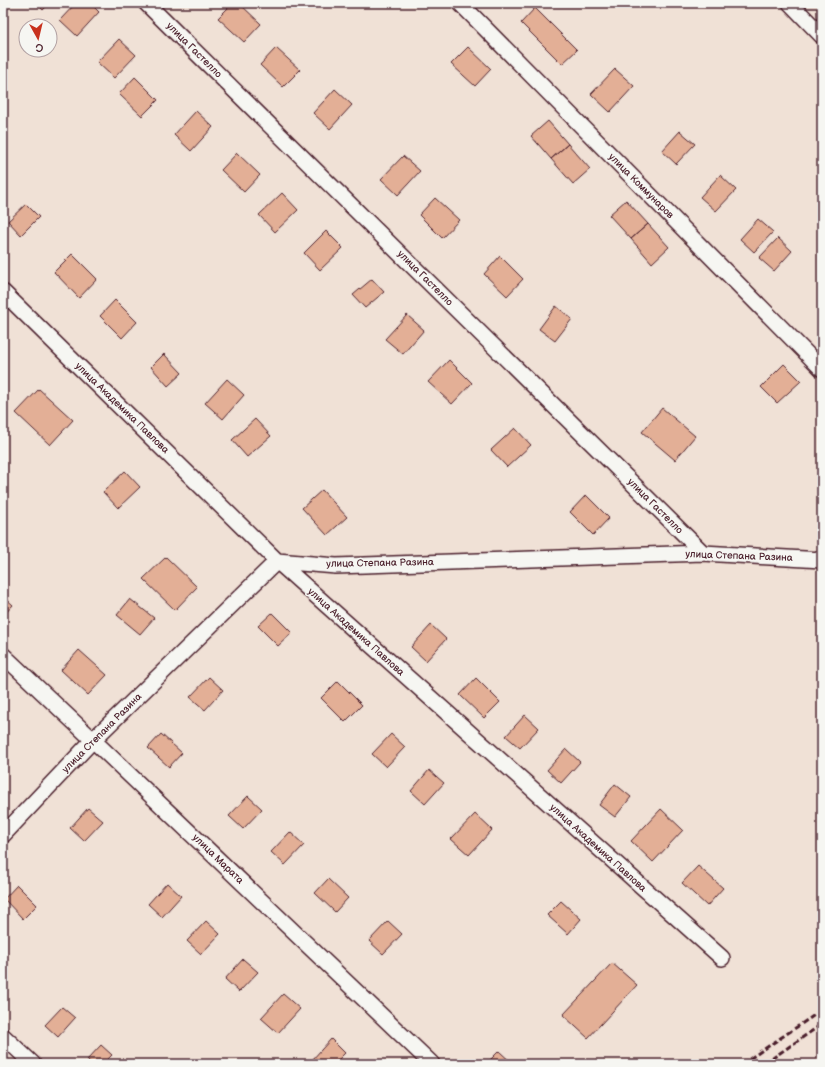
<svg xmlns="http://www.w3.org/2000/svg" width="825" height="1067" viewBox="0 0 825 1067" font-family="'Balsamiq Sans',sans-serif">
	<rect width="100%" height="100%" fill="#f0e1d6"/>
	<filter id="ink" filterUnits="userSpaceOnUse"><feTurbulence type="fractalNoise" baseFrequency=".025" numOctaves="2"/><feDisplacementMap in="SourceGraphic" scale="8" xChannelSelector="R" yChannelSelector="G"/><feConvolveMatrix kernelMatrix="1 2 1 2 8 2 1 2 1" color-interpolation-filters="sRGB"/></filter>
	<g filter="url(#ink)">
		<path fill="#e3af96" stroke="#4a1f2b" d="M36,3H50L43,10Z
			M76,3H90L99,12L77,36L60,20Z
			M233,3H239L261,24L244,42L218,18Z
			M535,8L577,50L562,64L521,23Z
			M119,39L136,55L114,78L97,62Z
			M468,47L491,69L475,86L451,64Z
			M276,48L300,70L283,87L260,65Z
			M615,69L634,86L610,112L591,94Z
			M135,77L158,100L142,116L119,94Z
			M335,89L352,105L330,129L313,113Z
			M196,111L213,127L191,151L174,135Z
			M548,121L568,144L551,159L531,136Z
			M680,131L695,144L676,164L662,151Z
			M568,144L590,169L573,184L551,159Z
			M237,153L260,175L244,192L221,170Z
			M403,156L420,171L398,195L381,179Z
			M720,175L736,190L716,211L700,197Z
			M282,193L298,210L275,232L259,215Z
			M435,198L459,220L442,238L419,215Z
			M626,200L648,224L631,239L609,215Z
			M26,204L39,217L21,235L8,221Z
			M758,219L773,232L754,252L740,239Z
			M648,224L669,247L652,263L631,239Z
			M326,231L343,248L320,270L304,253Z
			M778,238L792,251L774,271L759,258Z
			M72,254L97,279L79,298L54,272Z
			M500,256L523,279L507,296L484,274Z
			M372,279L384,292L365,308L353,295Z
			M115,300L137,322L122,338L100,316Z
			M556,306L572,319L555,341L539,329Z
			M407,315L424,330L403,354L385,339Z
			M164,354L182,373L168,386L151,367Z
			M449,360L472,383L452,404L428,382Z
			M784,364L801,381L777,403L761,387Z
			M227,379L244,395L223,419L205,403Z
			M39,389L73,420L50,445L16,413Z
			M662,408L695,436L675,460L642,432Z
			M255,419L271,436L247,457L232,440Z
			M515,428L531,445L507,467L491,450Z
			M125,471L140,487L118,508L103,492Z
			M322,490L347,517L327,535L302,508Z
			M586,495L609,518L593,535L570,512Z
			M166,557L197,587L175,610L143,579Z
			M3,596L13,605L3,616Z
			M130,599L154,618L140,634L117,615Z
			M272,613L292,633L278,646L258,626Z
			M431,625L446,639L426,661L411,647Z
			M79,650L107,675L88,695L61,670Z
			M209,677L223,690L205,710L190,697Z
			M476,678L500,702L484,718L460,695Z
			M338,681L362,705L345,722L321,698Z
			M525,715L539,728L520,748L506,736Z
			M161,734L182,753L169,767L148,748Z
			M391,734L405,747L386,767L372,754Z
			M566,749L580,762L561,783L547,770Z
			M429,770L444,783L425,804L411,791Z
			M615,784L631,797L615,817L599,805Z
			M248,796L262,809L243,829L229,816Z
			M88,808L103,821L84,841L70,828Z
			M661,809L683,830L653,862L631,841Z
			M475,814L492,830L469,855L451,839Z
			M290,832L304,845L285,865L271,852Z
			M698,866L723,888L707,906L682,883Z
			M328,879L348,898L335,912L315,893Z
			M167,883L181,896L162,917L148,904Z
			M17,885L37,905L23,919L4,899Z
			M561,901L581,919L568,934L547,915Z
			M206,921L220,934L201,954L187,941Z
			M388,921L402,934L383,954L369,941Z
			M243,959L258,972L239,992L225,979Z
			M612,963L637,985L588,1038L563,1015Z
			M283,994L300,1009L278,1033L261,1018Z
			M62,1007L75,1018L58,1037L45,1025Z
			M331,1039L345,1053L334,1064H316L312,1060Z
			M101,1045L112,1055L103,1064H91L87,1060Z
			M499,1051L513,1064H486Z"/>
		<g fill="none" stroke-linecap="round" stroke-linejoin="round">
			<defs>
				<path id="minor" d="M146,3L703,553
					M460,3L822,369
					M790,3L822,36
					M3,292L277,561L722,958
					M3,655L93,740L432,1064
					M3,835L93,740L277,561L336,566L703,553L822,560
					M3,1036L33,1064"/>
			</defs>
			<use href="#minor" stroke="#4a1f2b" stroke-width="18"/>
			<use href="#minor" stroke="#f6f6f2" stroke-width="15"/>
			<path stroke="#4a1f2b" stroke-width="3" stroke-dasharray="6 3" stroke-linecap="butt" d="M742,1064L822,1010
				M764,1064L822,1024"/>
		</g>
	</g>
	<g text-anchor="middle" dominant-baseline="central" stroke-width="3" stroke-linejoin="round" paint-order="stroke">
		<g font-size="10" fill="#4a1f2b" stroke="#f6f6f2">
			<text transform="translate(194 50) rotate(45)">улица Гастелло</text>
			<text transform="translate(641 186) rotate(45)">улица Коммунаров</text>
			<text transform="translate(425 278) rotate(45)">улица Гастелло</text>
			<text transform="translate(122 408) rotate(44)">улица Академика Павлова</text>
			<text transform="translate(655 506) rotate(45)">улица Гастелло</text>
			<text transform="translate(739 556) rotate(2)">улица Степана Разина</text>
			<text transform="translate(380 563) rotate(-1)">улица Степана Разина</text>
			<text transform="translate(356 632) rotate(42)">улица Академика Павлова</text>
			<text transform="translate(102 733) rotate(-45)">улица Степана Разина</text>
			<text transform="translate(598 848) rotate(42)">улица Академика Павлова</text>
			<text transform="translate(218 859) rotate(44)">улица Марата</text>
		</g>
	</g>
	<rect width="825" height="1067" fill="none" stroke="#f6f6f2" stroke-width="16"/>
	<rect x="8" y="8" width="809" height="1051" fill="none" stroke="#4a1f2b" stroke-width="1.5" filter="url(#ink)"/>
	<g transform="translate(38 38) rotate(172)"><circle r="19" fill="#f6f6f2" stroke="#b1a0a2"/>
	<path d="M0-3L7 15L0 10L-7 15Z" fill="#c8321e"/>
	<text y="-6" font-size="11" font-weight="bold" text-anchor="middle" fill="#4a1f2b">С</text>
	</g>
</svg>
